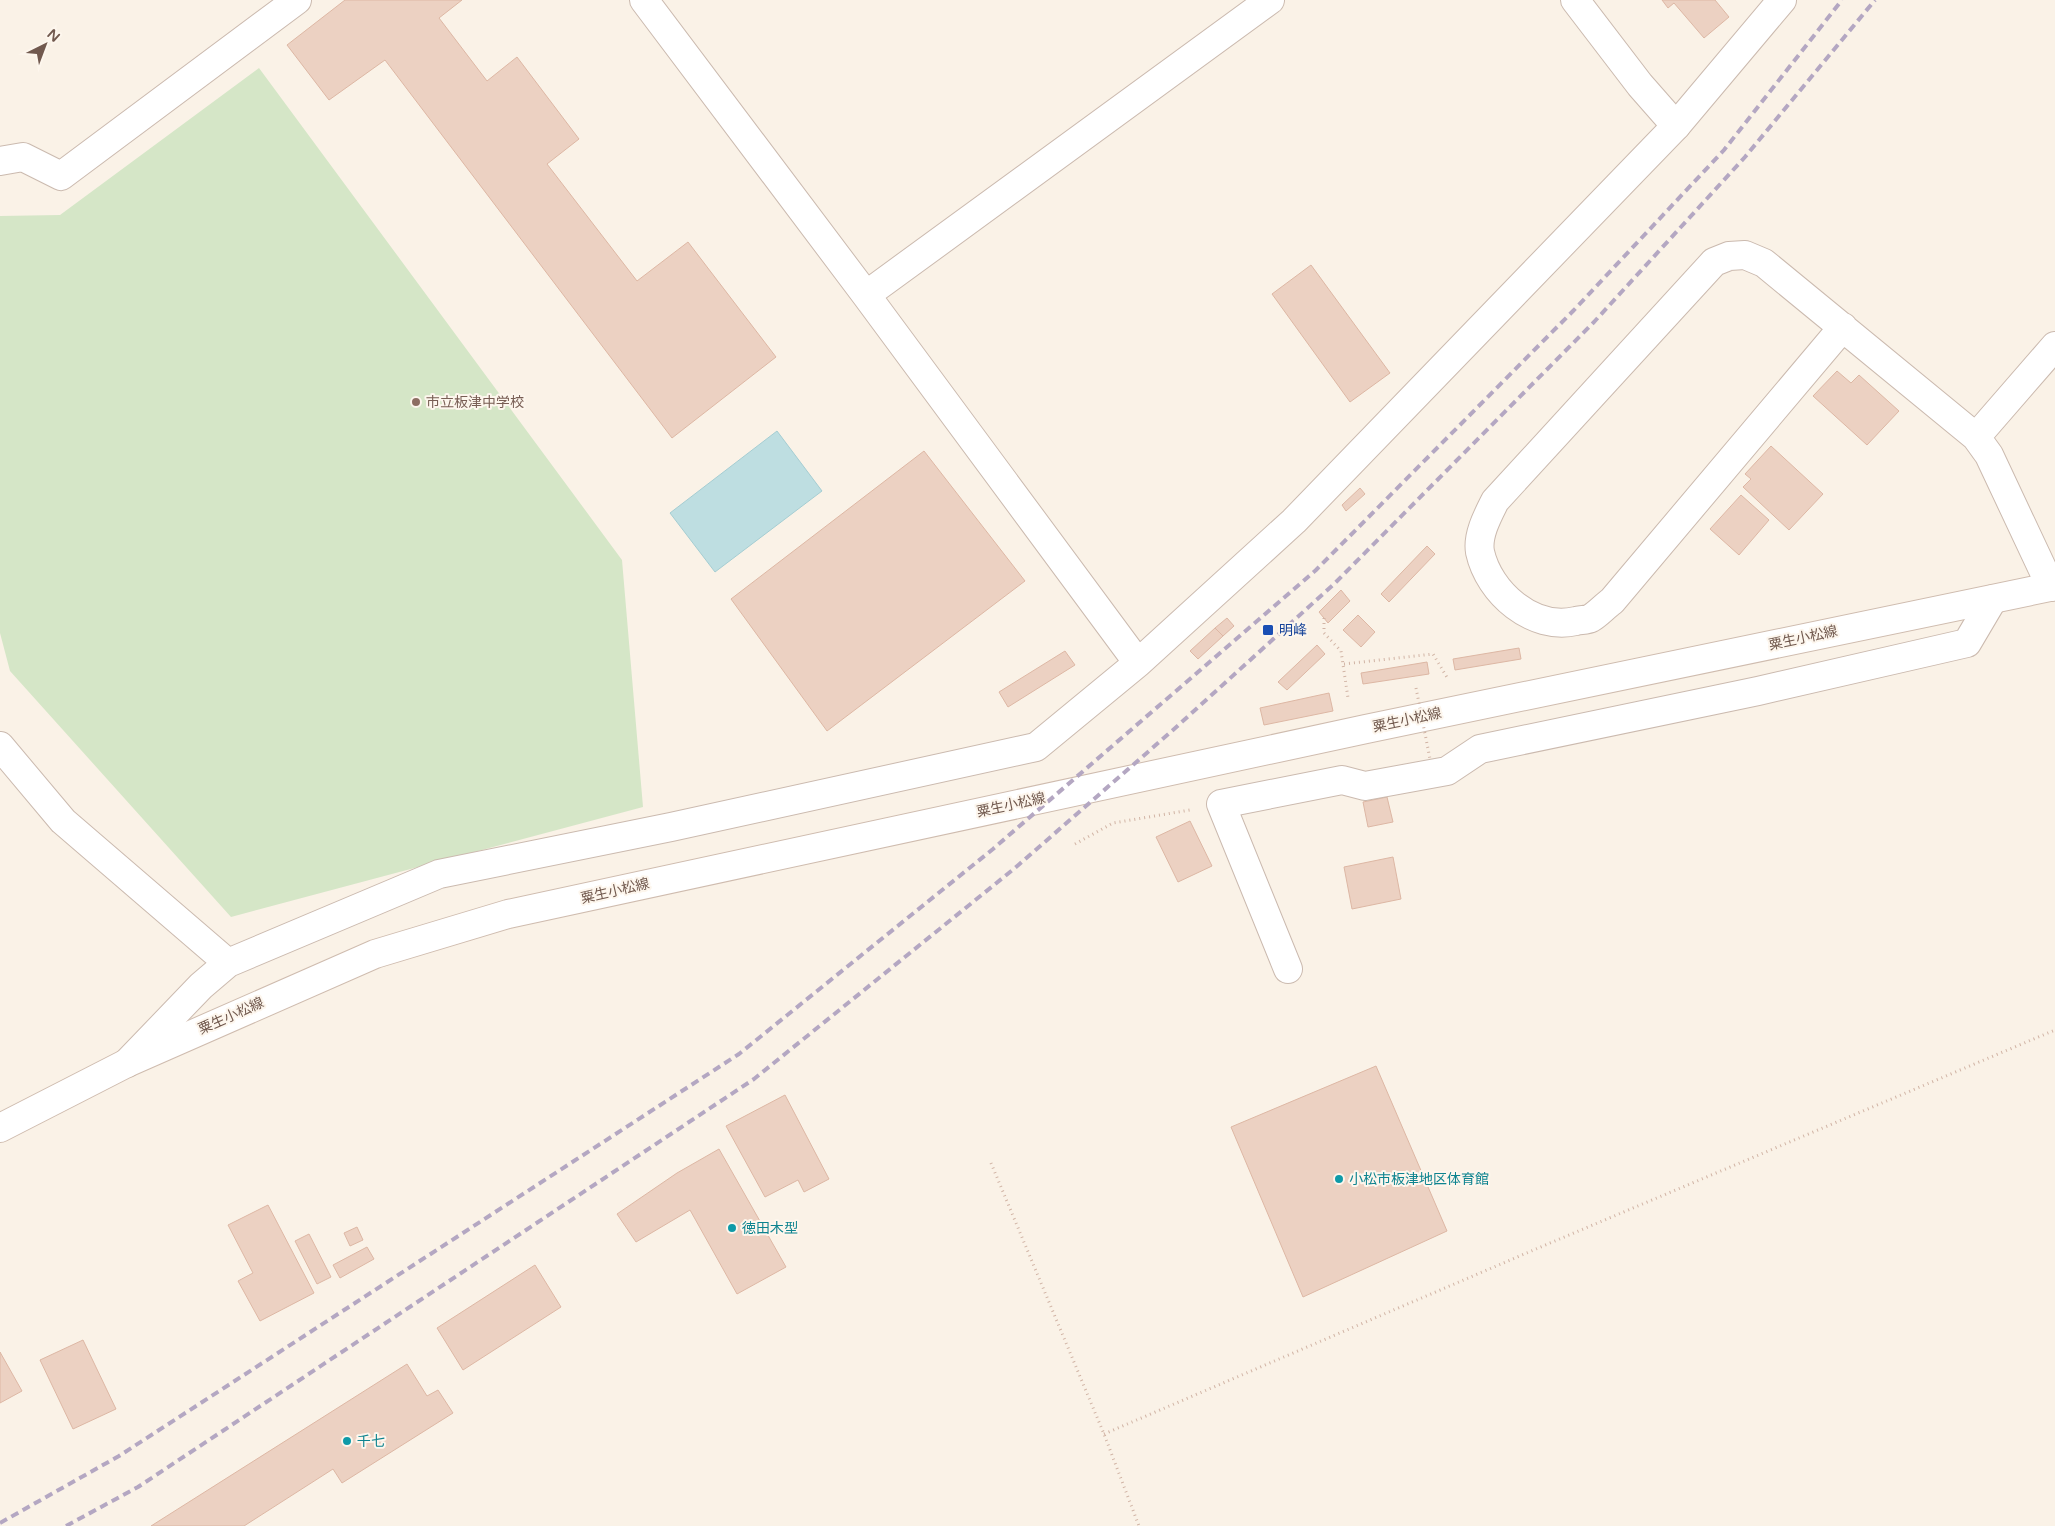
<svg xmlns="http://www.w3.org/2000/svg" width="2055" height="1526" viewBox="0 0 2055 1526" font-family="'Varela Round','Noto Sans JP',sans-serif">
	<rect width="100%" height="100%" fill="#faf2e7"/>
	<path fill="#d5e6c7" d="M259,68L622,560L643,807L231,917L10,671L0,633V216L60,215Z"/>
	<path fill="#bedee1" stroke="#a5cdd2" d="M777,431L822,491L715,572L670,513Z"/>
	<path fill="#ecd1c2" stroke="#ddb7a4" d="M345,0H462L439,18L487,81L517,57L579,139L547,164L637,281L688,242L776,357L672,438L385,60L329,100L287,45Z
		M1662,0H1715L1729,17L1704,38L1674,3L1668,8Z
		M1311,265L1390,373L1350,402L1272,294Z
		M1837,371L1851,383L1859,375L1899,411L1867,445L1813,396Z
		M1771,446L1823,494L1789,530L1743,487L1751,479L1745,474Z
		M924,451L1025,581L827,731L731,599Z
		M1360,488L1365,494L1346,511L1342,505Z
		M1741,495L1769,520L1739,555L1710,529Z
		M1427,546L1435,554L1389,602L1381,594Z
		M1341,590L1350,601L1328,623L1319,612Z
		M1358,615L1375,632L1361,647L1343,630Z
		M1227,618L1234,626L1223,636L1215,628Z
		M1215,628L1223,636L1198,659L1190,651Z
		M1317,645L1325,654L1287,690L1278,682Z
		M1519,648L1521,659L1455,670L1453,659Z
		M1065,651L1075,665L1008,707L999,692Z
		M1427,662L1429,674L1363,684L1361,673Z
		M1329,693L1333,711L1264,725L1260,708Z
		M1387,797L1393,822L1368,827L1363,802Z
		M1190,821L1212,866L1178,882L1156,837Z
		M1393,857L1401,899L1352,909L1344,867Z
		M1376,1066L1447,1231L1303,1297L1231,1127Z
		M785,1095L829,1179L804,1192L798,1180L765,1197L726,1126Z
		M719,1149L786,1267L737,1294L690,1210L636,1242L617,1214L677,1173Z
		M268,1205L314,1293L260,1321L238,1281L253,1273L228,1225Z
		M357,1227L363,1240L350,1246L344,1233Z
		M309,1234L331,1277L317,1284L295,1241Z
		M367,1247L374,1259L340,1278L333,1265Z
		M535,1265L561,1307L463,1370L437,1328Z
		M83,1340L116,1409L73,1429L40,1360Z
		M0,1352L22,1391L0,1403Z
		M407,1364L427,1396L438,1390L453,1413L342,1483L333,1469L244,1526H151Z"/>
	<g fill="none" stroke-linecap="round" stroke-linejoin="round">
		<defs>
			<path id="minor" d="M644,0L866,295L1138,663
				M0,161L23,157L61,176L297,0
				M866,295L1270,0
				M1843,327L1612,601C1605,606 1598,614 1591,618C1587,620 1581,620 1576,621C1533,631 1489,593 1480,552C1477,535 1488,515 1495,501L1714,262L1729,256L1745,255L1764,263L1976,437L1989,455L2051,587
				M1976,437L2055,346
				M0,746L63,821L228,963
				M1288,969L1221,804L1342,780L1365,786L1447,771L1480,749L1758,691L1967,643L1993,599
				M127,1063L201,986L228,963L439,874L671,827L1036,747L1138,663L1294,521L1676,126L1782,0"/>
			<path id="tertiary" d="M1575,0L1640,85L1676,126"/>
			<path id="secondary" d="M0,1128L127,1063L375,954L508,914L1366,729L2055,586"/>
		</defs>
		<use href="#minor" stroke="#cbbaaf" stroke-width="30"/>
		<use href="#tertiary" stroke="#cbbaaf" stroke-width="30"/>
		<use href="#secondary" stroke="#cfbcaf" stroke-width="30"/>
		<path stroke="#d1b4a5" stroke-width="3" stroke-dasharray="1 4" stroke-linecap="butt" d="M1324,618V633L1341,651L1348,698
			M1344,664L1433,654L1448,679
			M1075,844L1113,823L1190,810
			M991,1163L1104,1434L1139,1526
			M1104,1434L1543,1246L2055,1030"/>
		<use href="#minor" stroke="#fff" stroke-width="28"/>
		<use href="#tertiary" stroke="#fff" stroke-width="28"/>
		<use href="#secondary" stroke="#fff" stroke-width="28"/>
		<path stroke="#b4a7c2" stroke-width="4" stroke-dasharray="8 5" stroke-linecap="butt" d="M0,1523L119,1456L739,1054L993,849L1316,570L1574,310L1724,150L1842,0
			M66,1526L138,1487L754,1079L1015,868L1173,730L1334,584L1594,322L1745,157L1875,0"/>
		<path stroke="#d1b4a5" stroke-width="3" stroke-dasharray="1 4" stroke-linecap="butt" d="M1416,688L1430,759"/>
	</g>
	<circle fill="#8d6e63" stroke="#fdf6ed" stroke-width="2" cx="416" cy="402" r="5"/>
	<rect fill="#1a4fb4" stroke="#fdf6ed" stroke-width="2" x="1262" y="624" width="12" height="12" rx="2.5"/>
	<g fill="#0f9aa8" stroke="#fdf6ed" stroke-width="2">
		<circle cx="1339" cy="1179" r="5"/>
		<circle cx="732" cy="1228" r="5"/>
		<circle cx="347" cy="1441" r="5"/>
	</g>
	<g text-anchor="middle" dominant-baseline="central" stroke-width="4" stroke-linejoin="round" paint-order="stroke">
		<g font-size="14" fill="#785e54" stroke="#fdf6ed" text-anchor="start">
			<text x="426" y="402">市立板津中学校</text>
		</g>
		<g font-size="14" fill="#164399" stroke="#fdf6ed" text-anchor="start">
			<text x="1279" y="630">明峰</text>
		</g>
		<g font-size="14" fill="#71594e" stroke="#fdf6ed">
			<text transform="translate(1803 638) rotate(-12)">粟生小松線</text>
			<text transform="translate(1407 720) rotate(-12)">粟生小松線</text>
			<text transform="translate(1011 805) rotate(-12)">粟生小松線</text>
			<text transform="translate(615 891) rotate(-13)">粟生小松線</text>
			<text transform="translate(231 1016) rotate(-24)">粟生小松線</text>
		</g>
		<g font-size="14" fill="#0d838f" stroke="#fdf6ed" text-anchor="start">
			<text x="1349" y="1179">小松市板津地区体育館</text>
			<text x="742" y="1228">徳田木型</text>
			<text x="357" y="1441">千七</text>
		</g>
	</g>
	<g transform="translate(45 45) rotate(42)" stroke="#fdf6ed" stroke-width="4" paint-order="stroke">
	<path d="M0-4L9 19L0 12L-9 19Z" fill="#71594e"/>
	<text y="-8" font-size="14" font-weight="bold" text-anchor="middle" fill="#71594e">N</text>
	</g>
</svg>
